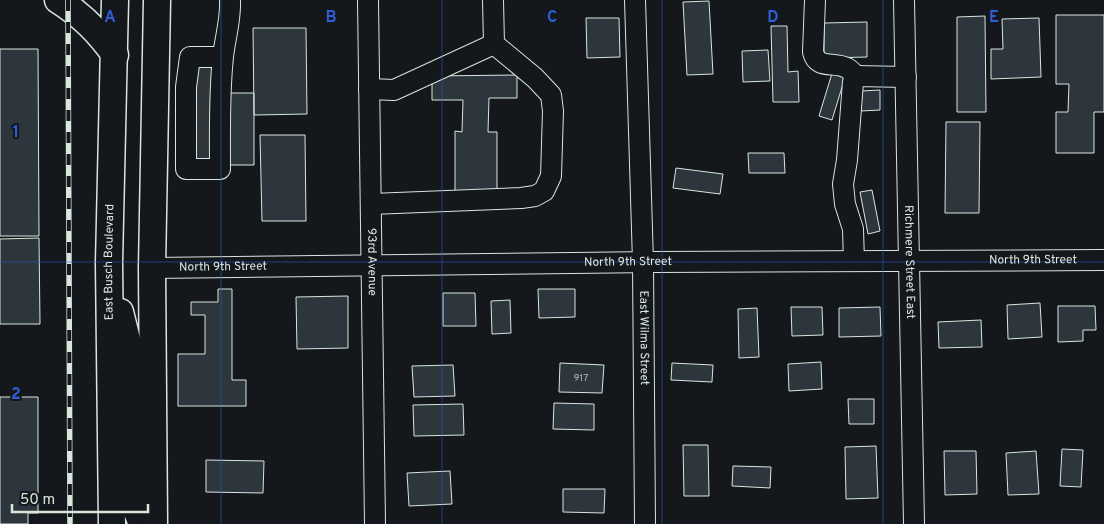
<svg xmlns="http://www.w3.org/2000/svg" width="1104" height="524" viewBox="0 0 1104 524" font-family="Overpass,sans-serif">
	<rect width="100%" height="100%" fill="#14181c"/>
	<path fill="#2c363c" stroke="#d8e6dc" d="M709,1L713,74L687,75L683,2Z
		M1056,15H1104V112H1094V153H1056V112H1068L1069,84H1056Z
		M985,16L986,112H957V17Z
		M586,18H619L620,57L587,58Z
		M1039,18L1041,77L991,79V49H1003L1002,19Z
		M867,22V57L824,58V23Z
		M771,26H787L788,72L798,71L799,102H773Z
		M253,28H306L307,114L254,115Z
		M0,49H38L39,236H0Z
		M768,50L770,81L743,82L742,51Z
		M193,62H216L215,160H193Z
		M833,70L846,74L832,120L819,116Z
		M517,75V98H489L488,132H497V196H455V131L462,132L463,100H432V76Z
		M880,90V110L861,111V91Z
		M224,93H254V165H224Z
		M946,122H980L979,213H945Z
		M260,135H305L306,221H262Z
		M748,153H784L785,173H749Z
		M676,168L723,174L720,194L673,188Z
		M872,190L880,231L868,234L860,192Z
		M39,238L40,324H0V239Z
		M218,289H232V380H246V406H178V354H205V315H191V302H218Z
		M538,289H575V317L539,318Z
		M443,293H475L476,326H443Z
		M348,296V348L297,349L296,297Z
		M510,300L511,333L492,334L491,301Z
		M1040,303L1042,337L1008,339L1007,305Z
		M1058,306H1095L1096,330H1083V341L1058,342Z
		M791,307H822L823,335L792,336Z
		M880,307L881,336L839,337V308Z
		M757,308L759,357L739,358L738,309Z
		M981,320L982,347L939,348L938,322Z
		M821,362L822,389L789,391L788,364Z
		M560,363L604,365L602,393L559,392Z
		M672,363L713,365L712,382L671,380Z
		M453,365L455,396L414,397L412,366Z
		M0,397H38V513H28V524H0Z
		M848,399H874V424H849Z
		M554,403L594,404V430L553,429Z
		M463,404L464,435L414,436L413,405Z
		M683,445H708L709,496H684Z
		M876,446L878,498L846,499L845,447Z
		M1062,449L1083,450L1081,487L1060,486Z
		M944,451H976L977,494L945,495Z
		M1036,451L1039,494L1008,495L1006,453Z
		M206,460L264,461L263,493L206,492Z
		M733,466L771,467L770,488L732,486Z
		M450,471L452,504L409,506L407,473Z
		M563,489H605L604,513L563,512Z"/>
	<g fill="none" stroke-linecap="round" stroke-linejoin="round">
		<path stroke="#313739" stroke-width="20" stroke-dasharray="20 10" stroke-linecap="butt" d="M193,86L216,85
			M193,112L215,111
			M193,138L215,137"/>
		<defs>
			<g id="minor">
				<path id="s1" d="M368,0L375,524"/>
				<path id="s2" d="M635,0L643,262L645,524"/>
				<path d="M815,0L813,52C817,70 834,61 847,68C851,70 853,73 856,76"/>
				<path id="s3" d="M904,0L914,524"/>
				<path d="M223,57H190L186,87V169H220C220,132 219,94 223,57C225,38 231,20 230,0"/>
				<path d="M369,89L394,90L494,44L493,0"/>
				<path d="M371,204L521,198L535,196L544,191L551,176L553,111L551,95L535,78L494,44"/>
				<path d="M854,261L853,229L845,204L843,184L847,160L853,82L856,76L906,77"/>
				<path id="s4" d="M152,268L655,262L1104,260"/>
			</g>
			<g id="major">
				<path d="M58,0C82,15 99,32 115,55"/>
				<path d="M120,312L130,352L131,497L142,524"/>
				<path id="s5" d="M112,524L109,263L115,0"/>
				<path d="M154,524L152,268L157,0"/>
			</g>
		</defs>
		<use href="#minor" stroke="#d8e6dc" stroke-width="22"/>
		<use href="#major" stroke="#d8e6dc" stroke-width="29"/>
		<use href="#minor" stroke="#14181c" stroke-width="20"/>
		<use href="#major" stroke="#14181c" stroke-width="26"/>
		<defs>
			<path id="rail" d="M68,0L70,524"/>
		</defs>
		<use href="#rail" stroke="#d8e6dc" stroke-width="5.5"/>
		<use href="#rail" stroke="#14181c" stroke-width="4" stroke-dasharray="11" stroke-linecap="butt"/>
	</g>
	<path fill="none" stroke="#305dd8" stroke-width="1" stroke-opacity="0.55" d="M221,0V524M442,0V524M662,0V524M883,0V524M0,262H1104"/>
	<g text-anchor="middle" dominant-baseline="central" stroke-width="4" stroke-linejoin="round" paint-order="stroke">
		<g font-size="10" fill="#adbab4">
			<text x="581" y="378">917</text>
		</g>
		<g font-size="12" fill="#d8e6dc" stroke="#14181c">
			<text stroke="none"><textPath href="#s4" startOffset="881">North 9th Street</textPath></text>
			<text stroke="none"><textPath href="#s5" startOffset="262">East Busch Boulevard</textPath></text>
			<text stroke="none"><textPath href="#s1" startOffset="262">93rd Avenue</textPath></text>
			<text stroke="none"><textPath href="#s4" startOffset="476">North 9th Street</textPath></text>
			<text stroke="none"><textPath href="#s3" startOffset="262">Richmere Street East</textPath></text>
			<text stroke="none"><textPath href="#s4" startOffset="71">North 9th Street</textPath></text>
			<text stroke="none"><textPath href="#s2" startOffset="338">East Wilma Street</textPath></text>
		</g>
	</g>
	<g font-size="16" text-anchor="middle" font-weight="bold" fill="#305dd8" stroke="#14181c" stroke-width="4" stroke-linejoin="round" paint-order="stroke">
		<text x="110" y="22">A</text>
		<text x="331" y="22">B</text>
		<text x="552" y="22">C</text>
		<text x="773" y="22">D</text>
		<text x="994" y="22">E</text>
		<text x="16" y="137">1</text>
		<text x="16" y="399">2</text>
	</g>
	<path d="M12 504v8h136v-8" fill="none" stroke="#d8e6dc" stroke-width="2.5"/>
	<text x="20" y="504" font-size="15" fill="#d8e6dc" stroke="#14181c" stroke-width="4" paint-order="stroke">50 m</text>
</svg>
